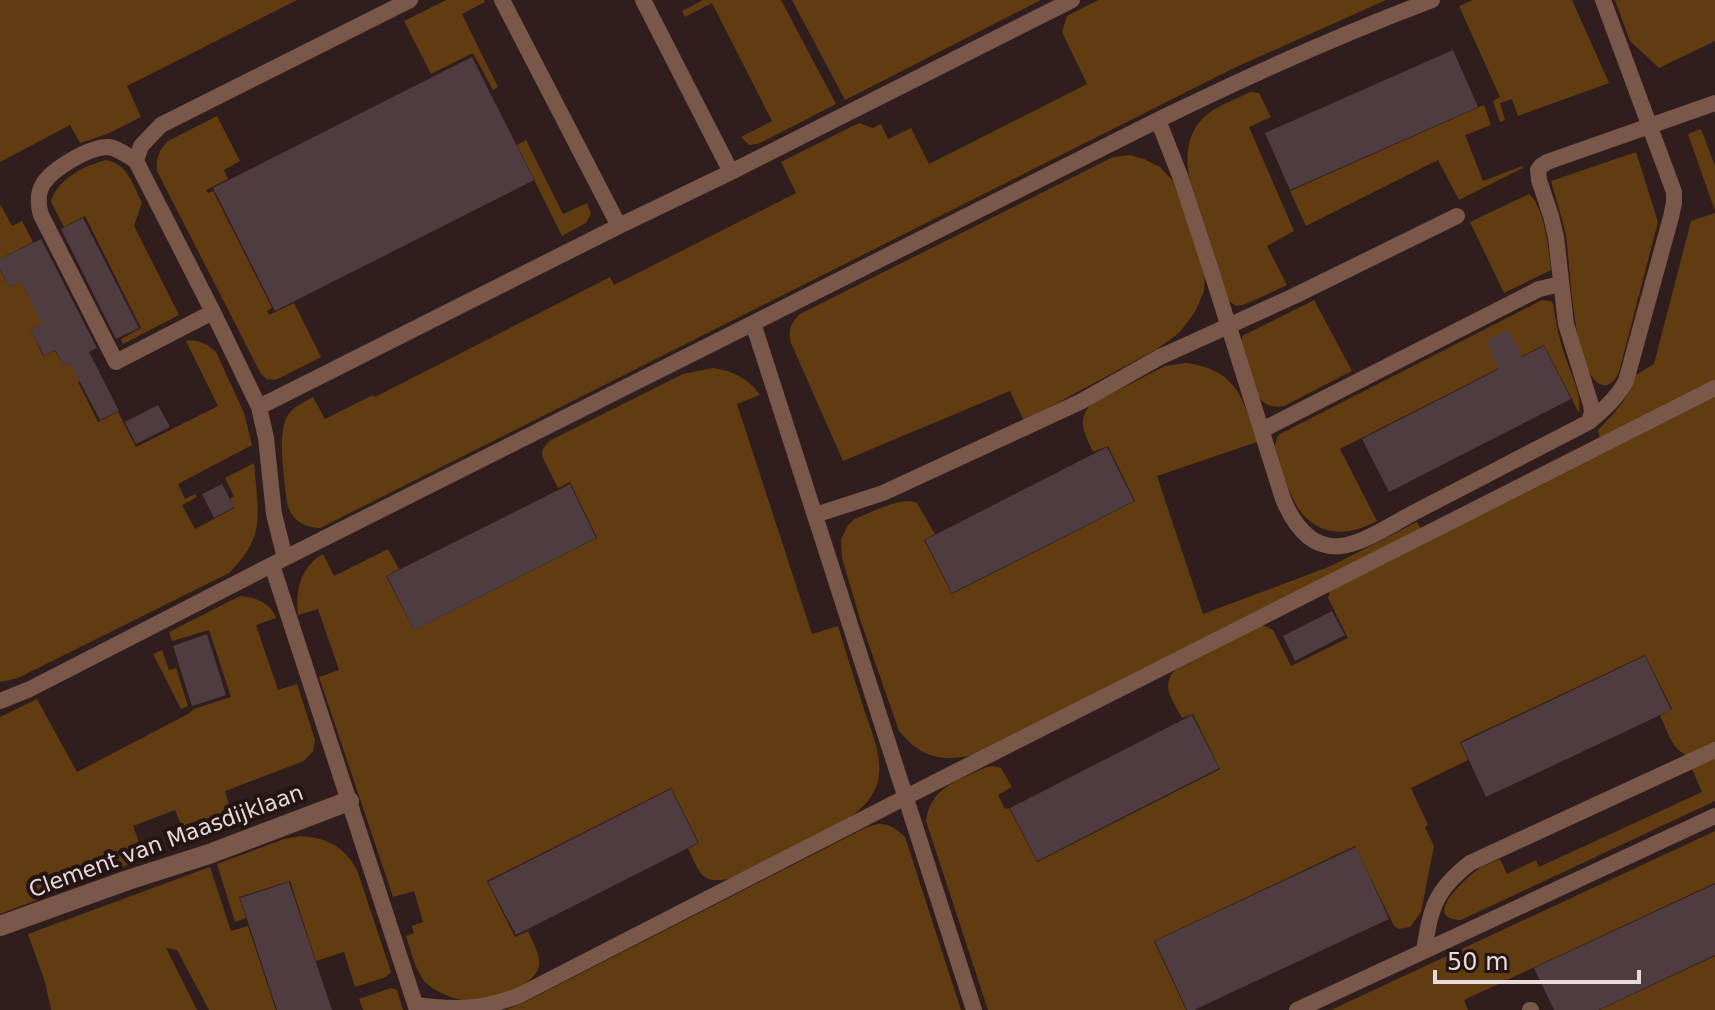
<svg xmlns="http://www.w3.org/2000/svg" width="1715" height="1010" viewBox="0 0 1715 1010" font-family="'DejaVu Sans',sans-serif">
	<rect width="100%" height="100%" fill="#2f1e1d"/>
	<path fill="#613c11" d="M0,0H297L127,86L141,117L107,134L80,143L70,125L0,162Z
		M446,0H484L485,2L462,14L498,87L493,90L473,53L431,74L404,21Z
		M703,0H781L836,104L758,144L749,145L741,137L772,121L712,3L685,17L682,11Z
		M792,0H1041L845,100Z
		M1098,0H1386L1234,68L320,528C303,527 292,521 287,503C285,482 276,433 288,415C293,407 304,402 313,397L325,419L373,395L375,397L610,277L614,285L796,193L781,162L859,123L873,128L881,124L888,139L911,128L929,164L1087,84L1062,32L1067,16Z
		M1473,0H1572L1609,83L1518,116L1512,99L1500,103L1505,120L1500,122L1493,101L1500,97L1459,6Z
		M1615,0H1715V41L1659,68L1630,41Z
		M1250,92L1259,93L1271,117L1249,127L1294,231L1267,246L1287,285L1246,304L1236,306L1229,301L1191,184C1184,158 1186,130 1209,113C1221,104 1237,99 1250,92Z
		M1484,105L1491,125L1465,135L1483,181L1522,166L1523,168L1459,200L1438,160L1306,226L1290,191Z
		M217,116L240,161L224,170L228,179L206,190L208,193L213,191L272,308L267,311L269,315L294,303L321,357L276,380L267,379L261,374L157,171C156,158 159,150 168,141Z
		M1701,129L1715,166V211L1688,134Z
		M526,140L563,214L587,203L591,214L586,223L562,236L517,145Z
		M1636,152L1658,222L1619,372C1616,378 1614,383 1607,385C1573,390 1570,258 1566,236C1562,217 1556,199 1551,181Z
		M1130,155L1144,159L1160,167L1173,181L1205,273L1204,291L1195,312L1179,333L1157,349L1024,421L1010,391L843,461L791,343C788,330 790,324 800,314L1113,157Z
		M106,160C128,164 133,185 142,203L134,226L179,315L123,344L121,339L141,328L85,216L64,227L51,202C57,179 84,166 106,160Z
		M1529,194C1545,208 1549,250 1551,270L1504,293L1470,222Z
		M0,204L12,226L22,221L33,242L0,259Z
		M1715,213V381L1600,439L1598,430C1614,414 1630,397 1636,375L1654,364L1691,221Z
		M0,270L9,287L21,281L29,297L55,285L67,310L31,330L43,356L55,351L64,366L89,354L99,371L78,382L98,422L118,412L136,447L218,406L186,341C198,339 207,344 216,352L244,413L252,445L178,484L185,499L195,494L197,497L182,505L195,529L234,508L230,499L234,496L225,478L254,463C258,512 267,536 229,573L18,678L0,682Z
		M1314,300L1352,371L1284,406C1274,408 1267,406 1260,399L1241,345L1242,336Z
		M1542,300L1551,301L1553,304C1556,322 1559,339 1565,356C1571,375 1582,393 1579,413L1544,345L1340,449L1377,521C1344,539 1311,536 1293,499C1285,483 1281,463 1275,446L1277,437L1280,434Z
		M1186,363C1238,370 1243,399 1257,442L1157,476L1203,614L1331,566L1417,522L1421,529L981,753C946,762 924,761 899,731L860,619L842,558L841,539L848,525L854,519C871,513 901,496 917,503L935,534L924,540L952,594L1135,501L1108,446L1093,452C1085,434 1076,421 1091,404L1165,366Z
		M713,368C733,371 748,378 760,395L737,404L812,634L838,626C846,652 854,678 862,703C869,726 884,756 878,781C874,798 861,809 848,819L732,878C700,885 701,874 688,849L699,843L671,788L487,881L515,937L528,931C532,941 541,955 539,966C534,989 485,1002 464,1000C452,999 434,991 425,982C415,970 411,951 406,936L414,933L412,926L423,922L414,891L393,897L319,677L339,670L318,609L298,615C295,591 301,566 323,554L334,576L388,549L399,569L386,576L414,630L597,538L570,482L558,488L542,456C542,448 545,445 551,440L683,374Z
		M1715,397V743L1686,755C1671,748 1667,729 1660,716L1672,709L1645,655L1460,742L1468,760L1411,788L1428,825L1425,827L1434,846L1421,912L1410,927L1398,929L1394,926L1355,846L1154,941L1186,1010H988L926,821C930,786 960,780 987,767L993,766L1001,768L1012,787L998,795L1005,809L1009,808L1037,862L1220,769L1193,714L1182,718C1174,702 1160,687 1174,671L1260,626H1265L1273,630L1291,666L1348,638L1328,598L1330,591Z
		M240,596C255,597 270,602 276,618L256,625L278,690L297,684L315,740L313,751L304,761L225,791L231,811L203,823L201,819L182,827L175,810L133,826L144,856L123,867L0,914V717L37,699L77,772L188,714L194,709L231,697L209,630L172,641L169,632Z
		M162,650L169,670L176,668L188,706L181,709L153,654Z
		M1715,758V801L1461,920C1419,919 1468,876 1481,867C1487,864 1494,862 1500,859L1507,874L1536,860L1539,867L1702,792L1692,769Z
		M878,824C890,824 896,828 905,837L961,1010H505L525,1002L867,827Z
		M1715,831V883L1464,1000L1468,1010H1331Z
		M301,836C327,838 344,846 357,870L391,972L386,977L355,987L344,952L316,961L290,881L239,897L246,918L235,922L217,864L284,839Z
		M210,867L231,931L248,926L276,1010H209L177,950L166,948L197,1010H51L45,982L28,934Z
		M1715,956V1010H1599Z
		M391,988L397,990L403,1010H363L359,999Z"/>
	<path fill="#4f3c41" d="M1453,50L1478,107L1290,190L1265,133Z
		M472,57L534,180L275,311L213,188Z
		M83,218L139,328L116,339L61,229Z
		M41,239L97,348L89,352L119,411L100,420L70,363L64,366L55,350L44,356L31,330L42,324L21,281L9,287L0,269V259Z
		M1508,330L1522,357L1544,346L1571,399L1389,492L1362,439L1499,369L1486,341Z
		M158,405L170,427L136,444L125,422Z
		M1107,447L1134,501L952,593L925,540Z
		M222,484L234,507L214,518L202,494Z
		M570,484L596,538L414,630L387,576Z
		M1332,611L1345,635L1295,661L1283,636Z
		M207,634L226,695L192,706L173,646Z
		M1645,656L1671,710L1486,797L1461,743Z
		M1192,715L1219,768L1037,861L1010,808Z
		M671,789L698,843L516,935L488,882Z
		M1356,847L1389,919L1194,1010H1187L1155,941Z
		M289,882L332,1010H277L240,898Z
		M1715,884V955L1598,1010H1554L1534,968Z"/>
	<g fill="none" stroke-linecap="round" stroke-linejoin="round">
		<path stroke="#795749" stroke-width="16" d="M502,0L619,226
			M1158,120L1180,176L1211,270L1283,499C1293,523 1310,549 1340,546C1360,545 1395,523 1413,513C1472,483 1530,452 1589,422C1603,410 1617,398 1626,381L1671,217L1674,203V192L1603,0
			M136,161C128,156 118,148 108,147C89,147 52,169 43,184C37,194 38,205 41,215L116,362L213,312
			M731,172L1072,0
			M753,323L974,1010
			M259,407L619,226L731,172L643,0
			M1589,422L1592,412L1591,405L1566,324L1556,237L1551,216L1539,180L1538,170L1541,166L1547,162L1715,103
			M1262,430L1539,289L1561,284
			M815,515L883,493L1080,402L1160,357L1292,297L1457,216
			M285,558L274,514L266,438L259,407L213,312L136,161L141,146L161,125L410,0
			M272,565L417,1010
			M0,701L30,689L285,558L1158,120C1248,76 1339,35 1432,0
			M1424,951C1431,908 1434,891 1470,863L1715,750
			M416,1005C456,1010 482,1010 520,995L906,797L1715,388
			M1297,1010L1715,816
			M1530,1010H1531"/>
		<path stroke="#795749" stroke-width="20" d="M0,926L128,880L209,854L349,801"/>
	</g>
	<g text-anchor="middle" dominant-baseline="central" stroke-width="8" stroke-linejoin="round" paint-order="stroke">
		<g font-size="22" fill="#e7dada" stroke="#251414">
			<text transform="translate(166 841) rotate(-20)">Clement van Maasdijklaan</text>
		</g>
	</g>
	<path d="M1435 970v12h204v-12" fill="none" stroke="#e7dada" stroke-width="4"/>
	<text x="1447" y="970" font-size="24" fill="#e7dada" stroke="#251414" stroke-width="6" paint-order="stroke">50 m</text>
</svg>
